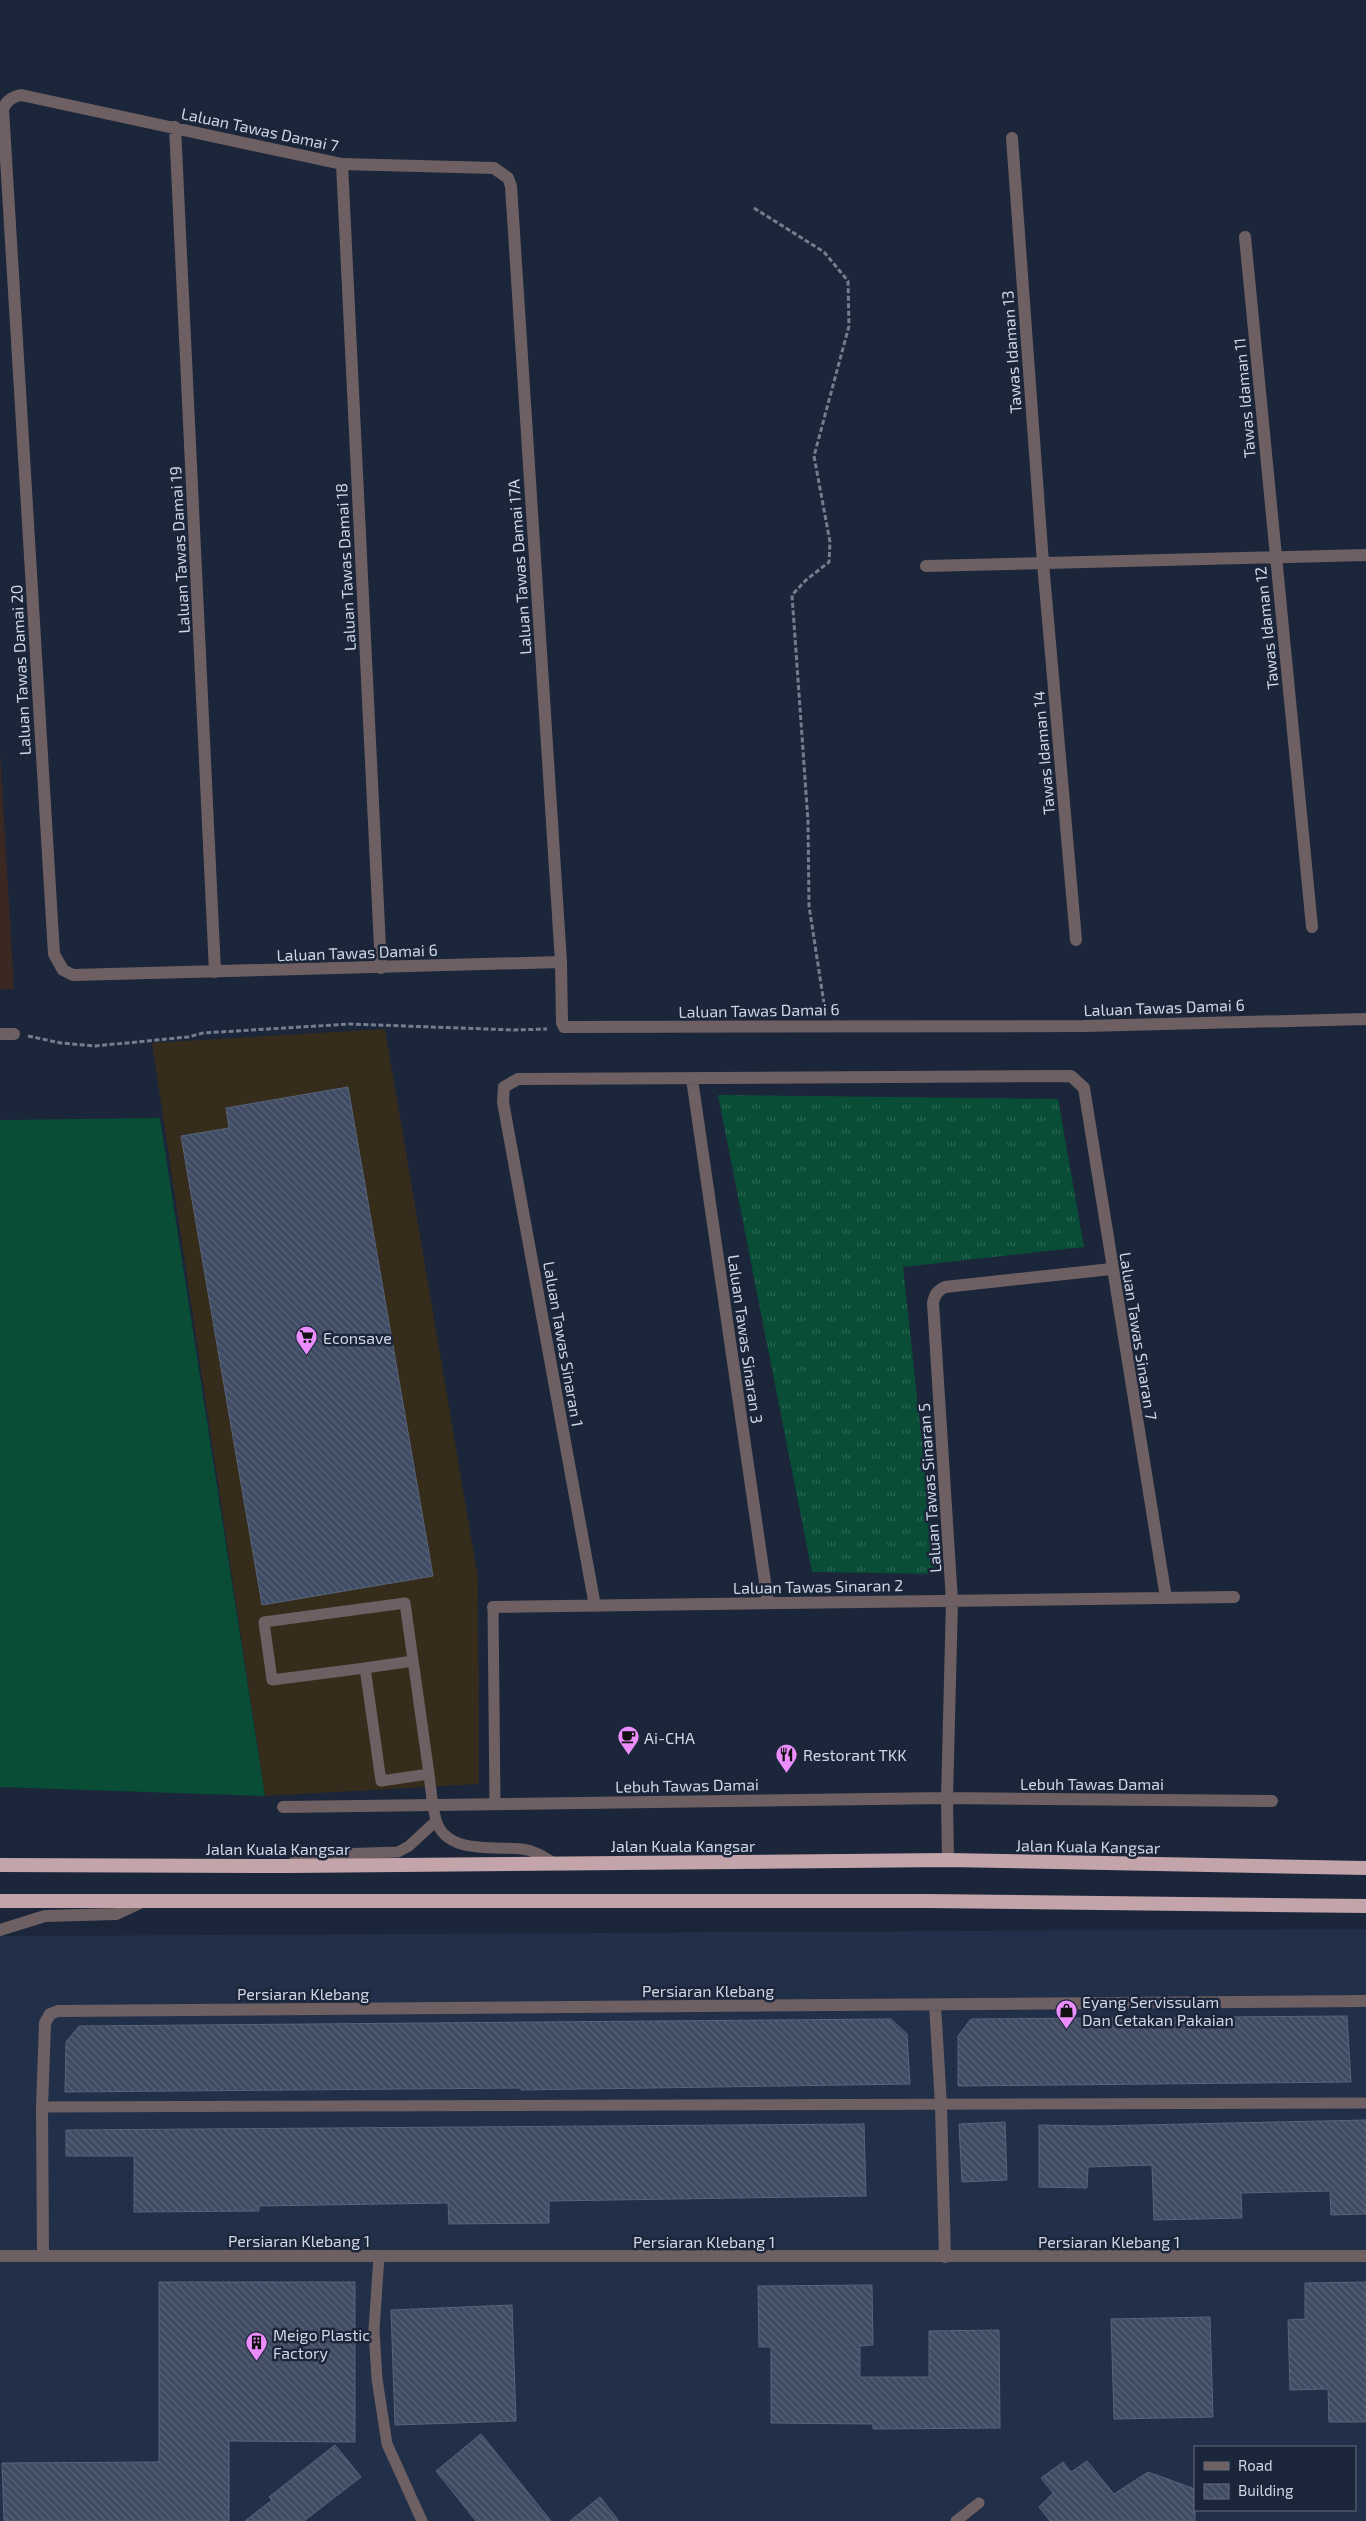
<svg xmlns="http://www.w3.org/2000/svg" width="1366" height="2521" viewBox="0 0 1366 2521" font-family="'Exo 2',sans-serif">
	<defs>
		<pattern id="grass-tufts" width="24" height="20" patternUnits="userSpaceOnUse" patternTransform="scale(1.25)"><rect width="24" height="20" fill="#094d36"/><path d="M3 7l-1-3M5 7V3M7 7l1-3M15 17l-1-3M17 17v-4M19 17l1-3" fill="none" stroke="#2c6653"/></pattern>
		<pattern id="building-back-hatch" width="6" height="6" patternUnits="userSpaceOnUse" patternTransform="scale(1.25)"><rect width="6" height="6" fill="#3f4b62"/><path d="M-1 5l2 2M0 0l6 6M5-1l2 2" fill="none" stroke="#5a6478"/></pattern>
	</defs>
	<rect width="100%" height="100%" fill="#1b263a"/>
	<path fill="#352c1c" d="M385,1029L478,1578L479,1784L265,1796L152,1043Z"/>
	<path fill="#222f49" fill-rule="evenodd" d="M1366,1929V2521H0V1936ZM1195,2447H1355V2510H1195Z"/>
	<path fill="#3b2822" d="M0,752L14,989H0Z"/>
	<path fill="url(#grass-tufts)" d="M718,1095L1058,1099L1084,1247L903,1267L936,1574L812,1572Z"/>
	<path fill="#094d36" d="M160,1118L265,1796L0,1787V1120Z"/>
	<path fill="url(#building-back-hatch)" stroke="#56637a" d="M348,1087L433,1576L262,1605L181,1136L229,1128L226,1108Z
		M1347,2016L1351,2082L958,2086V2036L971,2019Z
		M891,2019L907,2034L910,2084L521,2090V2088L65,2092L66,2042L79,2026Z
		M1366,2120V2214L1331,2215L1330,2191L1241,2193L1242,2218L1154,2220L1152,2165L1088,2167L1087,2188L1039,2187V2125L1097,2126Z
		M1005,2122L1007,2180L962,2182L959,2124Z
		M864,2124L866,2196L549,2201V2223L449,2224L448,2203L259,2206V2211L134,2212V2156H66V2130Z
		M159,2282H355V2442L229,2441V2521H4L2,2463L159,2462Z
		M1366,2282V2422H1329L1328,2389L1290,2390L1288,2320L1305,2319V2283Z
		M872,2285L873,2345L860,2346V2377H929V2331L999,2330L1000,2428L873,2429V2424L771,2423V2347H759L758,2286Z
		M512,2305L516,2421L395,2425L391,2310Z
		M1210,2317L1213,2417L1114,2419L1111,2319Z
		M481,2434L551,2521H476L436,2471Z
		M335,2445L361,2477L304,2521H245L272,2500L269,2497Z
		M1087,2461L1114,2494L1148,2472L1195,2489V2521H1050L1039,2507L1053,2493L1041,2478L1063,2462L1071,2472Z
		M600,2497L619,2521H570Z"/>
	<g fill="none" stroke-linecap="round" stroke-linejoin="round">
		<path stroke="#747d8e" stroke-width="3" stroke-dasharray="5 2.5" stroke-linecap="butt" d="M754,208L824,252L848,281L849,326L814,456L830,542L829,562L806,580L792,595L808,821L809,906L825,1010
			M28,1036L61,1043L95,1046L188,1037L203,1033L350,1024L514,1030L547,1029"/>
		<path stroke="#6e6062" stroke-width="11" d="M493,1607L495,1804
			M365,1668L413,1661
			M429,1774L405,1603L264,1622L272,1680L365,1668L381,1781L429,1774C431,1789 432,1806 436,1820C446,1855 495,1846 522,1849C534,1850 544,1857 554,1863
			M290,1866L300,1856L307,1855L398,1852L409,1846L436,1821
			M42,2107L1366,2103
			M379,2256L374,2330L377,2379L387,2444L422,2521
			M956,2521L979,2503"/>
		<path stroke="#6e6062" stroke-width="12" d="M175,127L215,972
			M1012,138L1043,563L1076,940
			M342,164L381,968
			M1245,237L1312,927
			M926,566L1366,555
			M561,962L73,975L63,970L54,954L3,109C7,100 12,97 21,95L342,164L494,168L508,178L511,186L561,962L562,1023L564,1027L1084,1026L1366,1019
			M0,1034H14
			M692,1079L768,1603
			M595,1606L503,1102L504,1087L518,1079L1071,1076L1084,1088L1166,1598
			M493,1607L1234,1597
			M283,1807L947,1798L1272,1801
			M948,1860L947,1798L952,1601L933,1303C935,1294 937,1291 945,1287L1111,1269
			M0,1930L45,1916L116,1914L144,1901
			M935,2005L941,2105L945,2257
			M0,2256H1366
			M43,2256L42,2107L45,2023L50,2014L58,2011L1366,2001"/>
		<path stroke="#c4a4ab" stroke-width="14" d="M0,1865L290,1866L948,1860L1366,1868
			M0,1901H927L1366,1906"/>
	</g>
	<defs>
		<symbol id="supermarket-pin" viewBox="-11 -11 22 30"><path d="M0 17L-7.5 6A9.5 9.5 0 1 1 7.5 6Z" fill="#eb8dfc" stroke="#1b263a"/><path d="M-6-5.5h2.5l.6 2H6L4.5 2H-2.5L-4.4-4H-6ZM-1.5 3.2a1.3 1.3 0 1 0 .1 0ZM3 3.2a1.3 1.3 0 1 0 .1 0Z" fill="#111"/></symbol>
		<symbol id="cafe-pin" viewBox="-11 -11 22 30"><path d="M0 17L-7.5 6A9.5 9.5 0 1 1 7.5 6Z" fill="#eb8dfc" stroke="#1b263a"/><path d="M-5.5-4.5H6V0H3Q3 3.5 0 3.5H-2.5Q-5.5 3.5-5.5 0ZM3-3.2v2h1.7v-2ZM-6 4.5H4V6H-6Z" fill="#111"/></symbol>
		<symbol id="restaurant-pin" viewBox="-11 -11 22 30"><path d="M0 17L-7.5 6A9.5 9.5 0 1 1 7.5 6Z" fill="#eb8dfc" stroke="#1b263a"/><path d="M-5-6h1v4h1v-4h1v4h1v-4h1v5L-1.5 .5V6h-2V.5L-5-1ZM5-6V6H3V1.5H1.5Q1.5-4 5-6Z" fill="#111"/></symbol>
		<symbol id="shop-pin" viewBox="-11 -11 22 30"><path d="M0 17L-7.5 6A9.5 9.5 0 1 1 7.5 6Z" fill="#eb8dfc" stroke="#1b263a"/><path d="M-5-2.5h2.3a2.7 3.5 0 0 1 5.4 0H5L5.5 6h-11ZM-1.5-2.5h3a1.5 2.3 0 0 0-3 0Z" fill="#111"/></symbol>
		<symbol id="building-pin" viewBox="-11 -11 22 30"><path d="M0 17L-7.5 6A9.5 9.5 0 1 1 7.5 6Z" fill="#eb8dfc" stroke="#1b263a"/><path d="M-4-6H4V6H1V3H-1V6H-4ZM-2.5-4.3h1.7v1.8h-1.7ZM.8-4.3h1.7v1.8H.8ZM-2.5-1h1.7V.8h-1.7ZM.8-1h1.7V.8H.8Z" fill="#111"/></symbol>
	</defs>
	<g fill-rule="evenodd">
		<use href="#supermarket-pin" x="294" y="1324" width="25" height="34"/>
		<use href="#cafe-pin" x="616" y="1724" width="25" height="34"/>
		<use href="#restaurant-pin" x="774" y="1742" width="25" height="34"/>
		<use href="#shop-pin" x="1054" y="1998" width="25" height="34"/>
		<use href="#building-pin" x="244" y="2330" width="25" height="34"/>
	</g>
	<g text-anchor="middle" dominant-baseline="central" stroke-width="5" stroke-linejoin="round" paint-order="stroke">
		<g font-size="16" fill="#cfd6e4" stroke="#1b263a">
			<text transform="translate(260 129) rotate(12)">Laluan Tawas Damai 7</text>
			<text transform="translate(1011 352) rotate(-94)">Tawas Idaman 13</text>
			<text transform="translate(1244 398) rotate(-95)">Tawas Idaman 11</text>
			<text transform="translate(179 550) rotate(-93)">Laluan Tawas Damai 19</text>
			<text transform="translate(345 567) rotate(-93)">Laluan Tawas Damai 18</text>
			<text transform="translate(519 567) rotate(-94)">Laluan Tawas Damai 17A</text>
			<text transform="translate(1266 628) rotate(-96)">Tawas Idaman 12</text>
			<text transform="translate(20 670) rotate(-93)">Laluan Tawas Damai 20</text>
			<text transform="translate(1043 753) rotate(-95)">Tawas Idaman 14</text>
			<text transform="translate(357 952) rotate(-2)">Laluan Tawas Damai 6</text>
			<text transform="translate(1164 1007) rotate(-2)">Laluan Tawas Damai 6</text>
			<text transform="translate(759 1010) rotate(-1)">Laluan Tawas Damai 6</text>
			<text transform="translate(1139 1336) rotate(81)">Laluan Tawas Sinaran 7</text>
			<text transform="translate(746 1339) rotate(82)">Laluan Tawas Sinaran 3</text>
			<text transform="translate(564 1344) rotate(80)">Laluan Tawas Sinaran 1</text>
			<text transform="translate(929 1488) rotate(-94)">Laluan Tawas Sinaran 5</text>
			<text transform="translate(818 1586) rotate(-1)">Laluan Tawas Sinaran 2</text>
			<text x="1092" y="1783">Lebuh Tawas Damai</text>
			<text transform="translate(687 1785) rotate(-1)">Lebuh Tawas Damai</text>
			<text x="683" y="1845">Jalan Kuala Kangsar</text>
			<text transform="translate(1088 1846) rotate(1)">Jalan Kuala Kangsar</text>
			<text x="278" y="1848">Jalan Kuala Kangsar</text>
			<text x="708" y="1990">Persiaran Klebang</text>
			<text x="303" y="1993">Persiaran Klebang</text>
			<text x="299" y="2240">Persiaran Klebang 1</text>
			<text x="704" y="2241">Persiaran Klebang 1</text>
			<text x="1109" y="2241">Persiaran Klebang 1</text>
		</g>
		<g font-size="16" fill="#cfd6e4" stroke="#1b263a" text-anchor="start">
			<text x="323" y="1337">Econsave</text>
			<text x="644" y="1737">Ai-CHA</text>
			<text x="803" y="1754">Restorant TKK</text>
			<text x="1082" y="2001">Eyang Servissulam<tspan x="1082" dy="18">Dan Cetakan Pakaian</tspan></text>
			<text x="273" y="2334">Meigo Plastic<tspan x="273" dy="18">Factory</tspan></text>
		</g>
	</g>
	<rect x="1194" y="2446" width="162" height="65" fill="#1b263a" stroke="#636c7e"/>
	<rect x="1204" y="2462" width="25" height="8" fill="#6e6062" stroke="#636c7e"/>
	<text x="1238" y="2471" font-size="15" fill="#cfd6e4">Road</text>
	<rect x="1204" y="2484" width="25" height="15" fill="url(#building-back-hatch)" stroke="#636c7e"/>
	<text x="1238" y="2496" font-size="15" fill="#cfd6e4">Building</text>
</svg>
